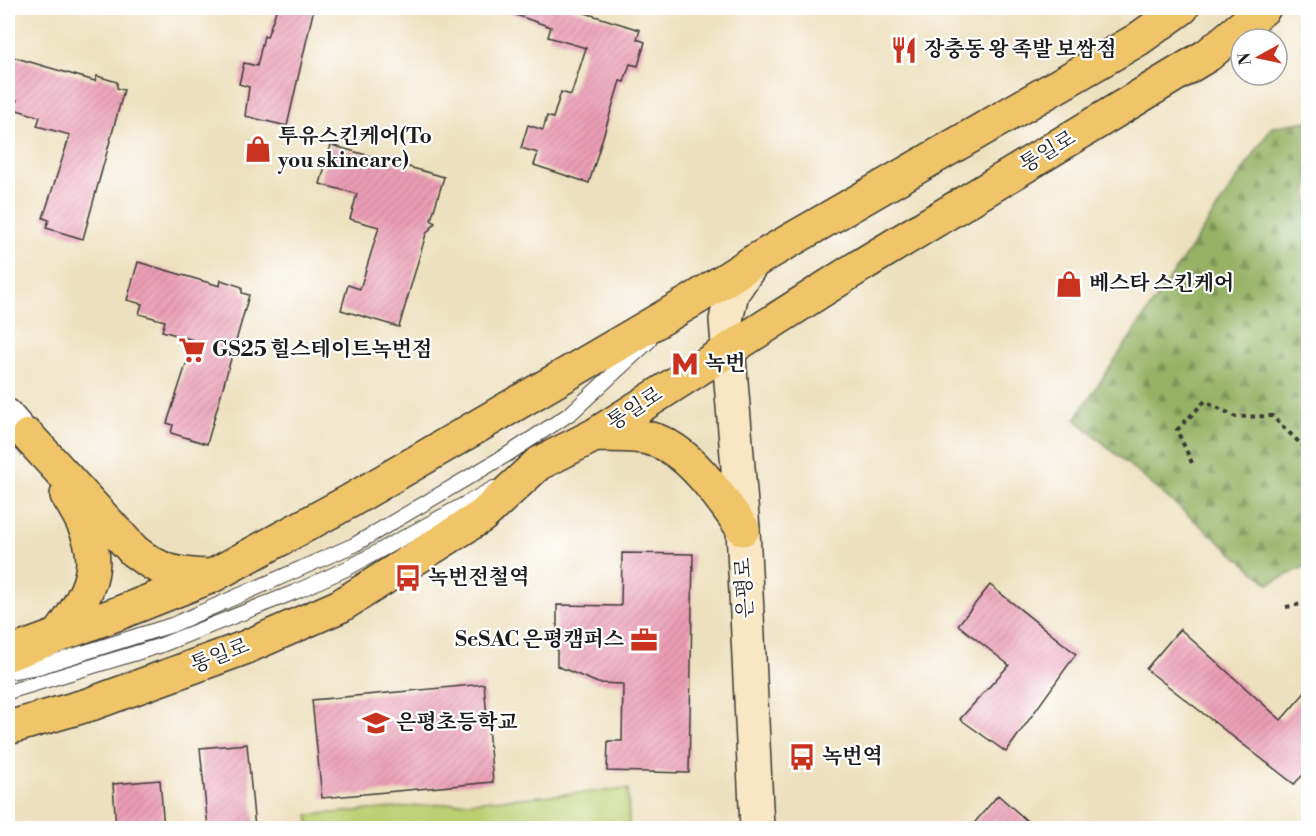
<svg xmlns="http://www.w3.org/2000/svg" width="1316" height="836" viewBox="0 0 1316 836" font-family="'Libre Bodoni','Noto Serif KR',serif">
	<defs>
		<pattern id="forest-firs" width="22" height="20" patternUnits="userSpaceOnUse" patternTransform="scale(1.5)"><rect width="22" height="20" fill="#95b265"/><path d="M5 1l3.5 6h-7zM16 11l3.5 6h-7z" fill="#799052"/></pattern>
		<pattern id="building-hatch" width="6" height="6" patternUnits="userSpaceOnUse" patternTransform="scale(1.5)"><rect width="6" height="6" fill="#eb9db6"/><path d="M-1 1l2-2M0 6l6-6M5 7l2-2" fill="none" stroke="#c9879c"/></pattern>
	</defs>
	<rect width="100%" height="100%" fill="#fff"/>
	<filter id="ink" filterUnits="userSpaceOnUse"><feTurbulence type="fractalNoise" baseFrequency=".0167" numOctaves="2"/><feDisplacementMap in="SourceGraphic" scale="12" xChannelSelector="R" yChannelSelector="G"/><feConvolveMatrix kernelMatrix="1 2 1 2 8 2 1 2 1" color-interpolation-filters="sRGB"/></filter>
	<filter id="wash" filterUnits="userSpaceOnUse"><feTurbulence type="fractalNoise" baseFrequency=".008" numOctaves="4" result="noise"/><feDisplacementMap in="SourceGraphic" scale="24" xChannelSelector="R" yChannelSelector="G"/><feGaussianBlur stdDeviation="1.35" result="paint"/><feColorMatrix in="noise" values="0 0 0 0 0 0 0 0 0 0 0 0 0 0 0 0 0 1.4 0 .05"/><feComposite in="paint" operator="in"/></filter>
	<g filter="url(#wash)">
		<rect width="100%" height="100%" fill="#ede0be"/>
		<path fill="#bccf73" stroke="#6c7648" stroke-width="1.5" d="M628,789L629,828H310L308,815Z"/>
		<path fill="url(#forest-firs)" stroke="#586740" stroke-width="1.5" d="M1308,121V565L1269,584L1075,419L1272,127Z"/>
		<g id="blocks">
			<path fill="url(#building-hatch)" d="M277,8H314L287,126L245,116L249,87L239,84L244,63L257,66L264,36L267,37Z
				M508,8H569L640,30L637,39L645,42L638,66L630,64L624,82L620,81L589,183L534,165L538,153L521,148L528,125L543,130L547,116L553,118L561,92L571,95L586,48L548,37L551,27L507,12Z
				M13,57L95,81L97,76L117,82V88L124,90L83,239L46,228L49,220L43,218L70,135L37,126L40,117L14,109L17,100L8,97V77Z
				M331,145L444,177L431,220L435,223L426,234L399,327L341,310L348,285L360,289L379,227L350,219L357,194L320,184Z
				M138,262L220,286L221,280L242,287V293L249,295L207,444L171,433L173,425L167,423L194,340L162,331L165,321L139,314L142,304L127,300Z
				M622,553L693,554L689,773L607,771L608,741H622L623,684L598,683L557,666V605L621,606Z
				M990,585L1076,654L1006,752L960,719L1009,665L958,625Z
				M1180,629L1281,720L1308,689V770L1294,784L1146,669Z
				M484,684L493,782L322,798L312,700Z
				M247,744L255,828H208L200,748Z
				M160,780L164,828H116L113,784Z
				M998,795L1035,828H970Z"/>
		</g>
	</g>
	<g filter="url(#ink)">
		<use href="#blocks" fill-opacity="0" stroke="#3b3934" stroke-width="1.5"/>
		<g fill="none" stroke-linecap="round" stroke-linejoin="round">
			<defs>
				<path id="service" d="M8,672L38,667L172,625L354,545L508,454L571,413L649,341
					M8,692L159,646L295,592L348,568L494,488"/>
				<path id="minor" d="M8,413L28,436"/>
				<path id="secondary" d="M753,262L732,293L726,320L743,529L757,828"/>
				<path id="primary" d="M595,435C613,436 634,434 651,439C688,448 722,499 743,529
					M28,436L134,551C161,572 176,575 210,576
					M59,635C99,580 106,555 67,495
					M8,654L119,613L212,576L350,501L695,299L753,262L1137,40L1182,8
					M8,728L91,704L244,648L340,606L482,516L538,464L595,435L860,266L1208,55L1264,8"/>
			</defs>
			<use href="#service" stroke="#3b3934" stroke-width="16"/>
			<use href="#minor" stroke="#3b3934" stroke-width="30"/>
			<use href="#secondary" stroke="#3b3934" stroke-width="36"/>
			<use href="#primary" stroke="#3b3934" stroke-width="36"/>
			<path stroke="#3b3934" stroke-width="4" stroke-dasharray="4.5 4.5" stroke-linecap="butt" d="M1192,463L1177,430L1205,401L1236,417L1272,416L1308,451
				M1286,607L1308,603"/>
			<use href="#service" stroke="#fff" stroke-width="14"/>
			<use href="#minor" stroke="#fff" stroke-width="27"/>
			<use href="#secondary" stroke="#f9e7c3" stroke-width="33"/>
			<use href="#primary" stroke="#f0c469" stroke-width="33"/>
		</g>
	</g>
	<defs>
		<symbol id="restaurant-bare" viewBox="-9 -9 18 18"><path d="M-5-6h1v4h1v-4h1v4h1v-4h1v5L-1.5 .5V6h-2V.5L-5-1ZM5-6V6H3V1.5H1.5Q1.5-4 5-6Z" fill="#c8321e" stroke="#fff" stroke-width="2.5" paint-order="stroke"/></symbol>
		<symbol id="shop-bare" viewBox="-9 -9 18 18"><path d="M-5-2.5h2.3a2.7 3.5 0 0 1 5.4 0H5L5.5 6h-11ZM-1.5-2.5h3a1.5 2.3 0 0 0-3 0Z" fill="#c8321e" stroke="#fff" stroke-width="2.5" paint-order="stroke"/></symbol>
		<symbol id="supermarket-bare" viewBox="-9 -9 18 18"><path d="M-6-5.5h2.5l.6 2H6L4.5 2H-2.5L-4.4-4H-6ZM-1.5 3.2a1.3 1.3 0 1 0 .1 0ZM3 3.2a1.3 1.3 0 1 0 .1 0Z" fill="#c8321e" stroke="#fff" stroke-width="2.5" paint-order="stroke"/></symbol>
		<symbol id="metro-bare" viewBox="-9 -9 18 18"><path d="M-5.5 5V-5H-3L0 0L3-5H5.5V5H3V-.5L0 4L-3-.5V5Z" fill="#c8321e" stroke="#fff" stroke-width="2.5" paint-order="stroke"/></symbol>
		<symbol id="bus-bare" viewBox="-9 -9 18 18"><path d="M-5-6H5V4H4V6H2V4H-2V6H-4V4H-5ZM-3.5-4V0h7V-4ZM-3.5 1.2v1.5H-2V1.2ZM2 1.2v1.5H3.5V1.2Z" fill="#c8321e" stroke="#fff" stroke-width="2.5" paint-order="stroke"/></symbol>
		<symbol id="office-bare" viewBox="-9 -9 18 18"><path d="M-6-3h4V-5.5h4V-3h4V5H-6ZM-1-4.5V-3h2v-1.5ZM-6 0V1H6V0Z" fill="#c8321e" stroke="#fff" stroke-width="2.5" paint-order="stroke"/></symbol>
		<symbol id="school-bare" viewBox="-9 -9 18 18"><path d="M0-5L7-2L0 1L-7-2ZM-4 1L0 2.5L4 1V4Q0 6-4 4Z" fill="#c8321e" stroke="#fff" stroke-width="2.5" paint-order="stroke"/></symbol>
	</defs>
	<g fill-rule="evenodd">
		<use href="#restaurant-bare" x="885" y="31" width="38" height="38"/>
		<use href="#shop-bare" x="239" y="130" width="38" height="38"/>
		<use href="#shop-bare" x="1050" y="265" width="38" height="38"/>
		<use href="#supermarket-bare" x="173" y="331" width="38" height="38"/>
		<use href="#metro-bare" x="666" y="345" width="38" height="38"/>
		<use href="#bus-bare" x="389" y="559" width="38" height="38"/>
		<use href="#office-bare" x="625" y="621" width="38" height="38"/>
		<use href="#school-bare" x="357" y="704" width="38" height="38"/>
		<use href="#bus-bare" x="783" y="738" width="38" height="38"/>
	</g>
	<g text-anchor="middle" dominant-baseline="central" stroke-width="4.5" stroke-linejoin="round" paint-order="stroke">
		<g font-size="21" font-weight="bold" fill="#1c1c1c" stroke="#fff" text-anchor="start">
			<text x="924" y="50">장충동 왕 족발 보쌈점</text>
			<text x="278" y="137">투유스킨케어(To<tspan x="278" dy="24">you skincare)</tspan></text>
			<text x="1089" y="284">베스타 스킨케어</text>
			<text x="212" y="350">GS25 힐스테이트녹번점</text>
			<text x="705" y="364">녹번</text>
			<text x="428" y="578">녹번전철역</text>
			<text x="624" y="640" text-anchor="end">SeSAC 은평캠퍼스</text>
			<text x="396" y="723">은평초등학교</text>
			<text x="822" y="757">녹번역</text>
		</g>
		<g font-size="21" fill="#1c1c1c" stroke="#fff">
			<text transform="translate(1048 152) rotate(-31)">통일로</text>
			<text transform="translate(635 409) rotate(-33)">통일로</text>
			<text transform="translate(745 588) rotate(-93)">은평로</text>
			<text transform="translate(220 656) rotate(-21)">통일로</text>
		</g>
	</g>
	<rect width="1316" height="836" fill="none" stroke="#fff" stroke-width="30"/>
	<g transform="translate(1259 57) rotate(262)"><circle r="28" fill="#ffffff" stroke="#a4a4a4" stroke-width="1.5"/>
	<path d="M0-4.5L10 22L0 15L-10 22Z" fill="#c8321e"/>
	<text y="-9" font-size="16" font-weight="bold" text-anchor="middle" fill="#1c1c1c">N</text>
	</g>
</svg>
